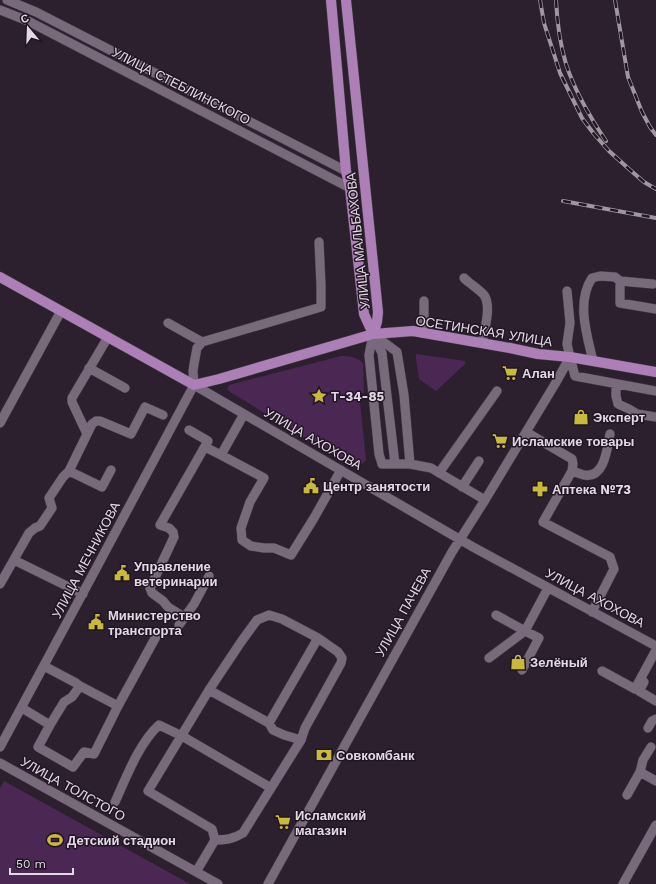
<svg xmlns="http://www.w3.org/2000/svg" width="656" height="884" viewBox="0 0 656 884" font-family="'Work Sans',sans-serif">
	<rect width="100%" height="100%" fill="#2c202f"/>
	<path fill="#4b2754" d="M416,354L465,361V364L436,391L419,379L416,358Z
		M341,356C349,356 357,357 363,363L364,393H359L366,460C361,467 353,464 345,462L230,392L227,389L229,385Z
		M4,781L190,884H0V788Z"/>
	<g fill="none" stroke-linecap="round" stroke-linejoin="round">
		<defs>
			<path id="minor" d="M7,0L36,12L346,171
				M0,10L28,21L350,188
				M464,278C469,283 480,290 484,295C492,306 484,331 482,343
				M620,281V303L656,309
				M567,291L570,323L567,344L570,357L575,376L656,391
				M168,323L202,342
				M422,333L424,318V301
				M373,334L369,355L379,454L382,464H410L431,468L485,500
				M373,334L397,352L404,395L410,464
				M373,335L382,353L395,464
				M593,361C587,335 576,302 592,278L600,276L615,277L620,281L653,284
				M89,368L125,388
				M616,384V396L618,404L629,409L637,414L656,417
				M194,385L473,547L656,646
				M194,385L193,371L194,364L197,348L202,342L321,307V285L319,242
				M0,423L61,311
				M526,432L572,459L573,464L572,471
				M87,434L72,402V398L108,337
				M205,447L221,455L244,414
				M221,455L264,478L250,502L241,528L242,540L251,546L264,548H274L291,555L314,518L341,470
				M69,471L92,424L96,421H100L131,434L145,407L163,415
				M439,473L497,391
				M462,487L479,461
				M14,560L83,594
				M0,584L29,533L35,528L40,526L52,508L49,498L63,477L69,471L102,487L111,470
				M592,612L614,569L610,557L543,522L572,471C576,472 580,474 584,475C605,479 607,448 610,434
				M496,615L525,631L548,588
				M184,617L168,607L163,601L152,593L150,588L174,537L173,532L169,528L160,525L208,441L189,430
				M179,625L194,604L209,576
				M489,658L525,631L539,638L522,670
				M44,666L76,683L80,686
				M602,671L635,689L656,650
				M644,682L639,691L656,701
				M209,690L269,723L318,638
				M118,706L158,633
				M22,708L50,725L64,702L72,697L80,686L118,706L94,754L84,752L73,767L38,747L50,725
				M269,723L273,730L284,735L301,740
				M648,728L652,721L656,719
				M0,747L99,563L194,385
				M0,763L218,884
				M640,772L656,781
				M627,795L640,772L643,760L651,747
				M115,802C126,778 139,743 159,725L182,736L271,788
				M196,872L215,840C226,840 233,839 243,833L301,740L305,728L341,663L342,658L338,652L318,638L282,619L269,615L257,620L241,642L209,690L148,791L212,829L215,840
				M268,884L452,552L485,500L555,384L570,357
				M623,884L656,825"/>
			<path id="major" d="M331,0L346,171L350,188L364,314L373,334
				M346,0L378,312L377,322L373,334
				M0,277L194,385L219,379L339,344L373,334L413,331L510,348L538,354L570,357L656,372"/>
		</defs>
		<use href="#minor" stroke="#453b48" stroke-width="10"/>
		<use href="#major" stroke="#453b48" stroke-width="11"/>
		<use href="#minor" stroke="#78697b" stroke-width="9"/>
		<use href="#major" stroke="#ac7fb6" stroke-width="10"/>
		<defs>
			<path id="rail" d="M540,0L544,23L560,73L582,118L594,134L609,151L629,169L644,182L656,189
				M556,0C557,21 560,44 566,64C575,92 590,117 606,141
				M615,0L628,77L642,112L650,127L656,135
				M563,201L656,218"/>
		</defs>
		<use href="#rail" stroke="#a096a2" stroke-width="4"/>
		<use href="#rail" stroke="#221625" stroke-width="2.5" stroke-dasharray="8" stroke-linecap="butt"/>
	</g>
	<defs>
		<symbol id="supermarket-bare" viewBox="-9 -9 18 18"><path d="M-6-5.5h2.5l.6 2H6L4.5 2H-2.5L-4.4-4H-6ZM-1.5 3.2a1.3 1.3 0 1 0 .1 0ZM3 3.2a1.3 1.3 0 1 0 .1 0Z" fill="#caba3a" stroke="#221625" stroke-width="2.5" paint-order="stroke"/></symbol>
		<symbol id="sight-bare" viewBox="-9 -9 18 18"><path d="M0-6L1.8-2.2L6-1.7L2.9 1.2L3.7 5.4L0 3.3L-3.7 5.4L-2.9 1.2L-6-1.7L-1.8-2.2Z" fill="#caba3a" stroke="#221625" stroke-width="2.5" paint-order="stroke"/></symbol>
		<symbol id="shop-bare" viewBox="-9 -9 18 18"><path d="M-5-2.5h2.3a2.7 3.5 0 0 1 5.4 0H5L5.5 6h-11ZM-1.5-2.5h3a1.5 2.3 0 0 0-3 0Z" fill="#caba3a" stroke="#221625" stroke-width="2.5" paint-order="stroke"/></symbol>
		<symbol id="civic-bare" viewBox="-9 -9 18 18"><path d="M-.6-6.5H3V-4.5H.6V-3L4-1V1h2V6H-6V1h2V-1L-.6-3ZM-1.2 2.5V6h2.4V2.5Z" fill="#caba3a" stroke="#221625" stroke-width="2.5" paint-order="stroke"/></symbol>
		<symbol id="pharmacy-bare" viewBox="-9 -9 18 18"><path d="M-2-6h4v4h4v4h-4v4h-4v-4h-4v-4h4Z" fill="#caba3a" stroke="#221625" stroke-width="2.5" paint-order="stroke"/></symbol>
		<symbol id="bank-bare" viewBox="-9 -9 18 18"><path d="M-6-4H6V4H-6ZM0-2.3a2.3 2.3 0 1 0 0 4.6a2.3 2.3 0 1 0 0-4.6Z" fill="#caba3a" stroke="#221625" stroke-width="2.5" paint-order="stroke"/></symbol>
		<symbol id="stadium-bare" viewBox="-9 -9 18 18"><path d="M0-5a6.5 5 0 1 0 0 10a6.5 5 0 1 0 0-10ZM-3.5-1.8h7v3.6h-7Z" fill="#caba3a" stroke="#221625" stroke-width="2.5" paint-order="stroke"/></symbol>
	</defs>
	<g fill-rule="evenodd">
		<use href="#supermarket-bare" x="499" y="362" width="22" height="22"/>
		<use href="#sight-bare" x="308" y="385" width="22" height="22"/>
		<use href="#shop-bare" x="570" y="406" width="22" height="22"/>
		<use href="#supermarket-bare" x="489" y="430" width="22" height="22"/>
		<use href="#civic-bare" x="300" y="475" width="22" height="22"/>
		<use href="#pharmacy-bare" x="529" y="478" width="22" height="22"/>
		<use href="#civic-bare" x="111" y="562" width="22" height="22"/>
		<use href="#civic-bare" x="85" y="611" width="22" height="22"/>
		<use href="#shop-bare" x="507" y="651" width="22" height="22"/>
		<use href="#bank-bare" x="313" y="744" width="22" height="22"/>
		<use href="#supermarket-bare" x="272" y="811" width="22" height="22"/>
		<use href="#stadium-bare" x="44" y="829" width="22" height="22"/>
	</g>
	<g text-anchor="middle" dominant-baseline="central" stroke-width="3" stroke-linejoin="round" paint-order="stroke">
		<g font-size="13" fill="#e2d9e4" stroke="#221625">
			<text transform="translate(181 86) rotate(27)">УЛИЦА СТЕБЛИНСКОГО</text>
			<text transform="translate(358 241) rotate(-96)">УЛИЦА МАЛЬБАХОВА</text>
			<text transform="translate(484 331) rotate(9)">ОСЕТИНСКАЯ УЛИЦА</text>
			<text transform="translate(313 439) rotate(30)">УЛИЦА АХОХОВА</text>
			<text transform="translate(86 560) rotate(-62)">УЛИЦА МЕЧНИКОВА</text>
			<text transform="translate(595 598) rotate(28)">УЛИЦА АХОХОВА</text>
			<text transform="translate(403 612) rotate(-61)">УЛИЦА ПАЧЕВА</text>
			<text transform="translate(73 789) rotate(29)">УЛИЦА ТОЛСТОГО</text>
		</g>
		<g font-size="13" font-weight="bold" fill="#e2d9e4" stroke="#221625" text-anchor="start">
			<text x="522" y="373">Алан</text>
			<text x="331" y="396">Т-34-85</text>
			<text x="593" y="417">Эксперт</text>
			<text x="512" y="441">Исламские товары</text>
			<text x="323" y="486">Центр занятости</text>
			<text x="552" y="489">Аптека №73</text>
			<text x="134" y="566">Управление<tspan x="134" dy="15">ветеринарии</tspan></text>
			<text x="108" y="615">Министерство<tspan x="108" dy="15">транспорта</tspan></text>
			<text x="530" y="662">Зелёный</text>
			<text x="336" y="755">Совкомбанк</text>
			<text x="295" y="815">Исламский<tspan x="295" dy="15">магазин</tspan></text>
			<text x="67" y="840">Детский стадион</text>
		</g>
	</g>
	<g transform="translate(28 28) rotate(341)" stroke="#221625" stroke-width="3" paint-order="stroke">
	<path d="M0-3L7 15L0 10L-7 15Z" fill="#e2d9e4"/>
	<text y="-6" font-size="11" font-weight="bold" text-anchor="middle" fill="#e2d9e4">С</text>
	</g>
	<path d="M10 868v6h63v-6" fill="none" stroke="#e2d9e4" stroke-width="2"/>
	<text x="16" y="868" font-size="12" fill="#e2d9e4" stroke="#221625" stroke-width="3" paint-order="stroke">50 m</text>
</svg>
